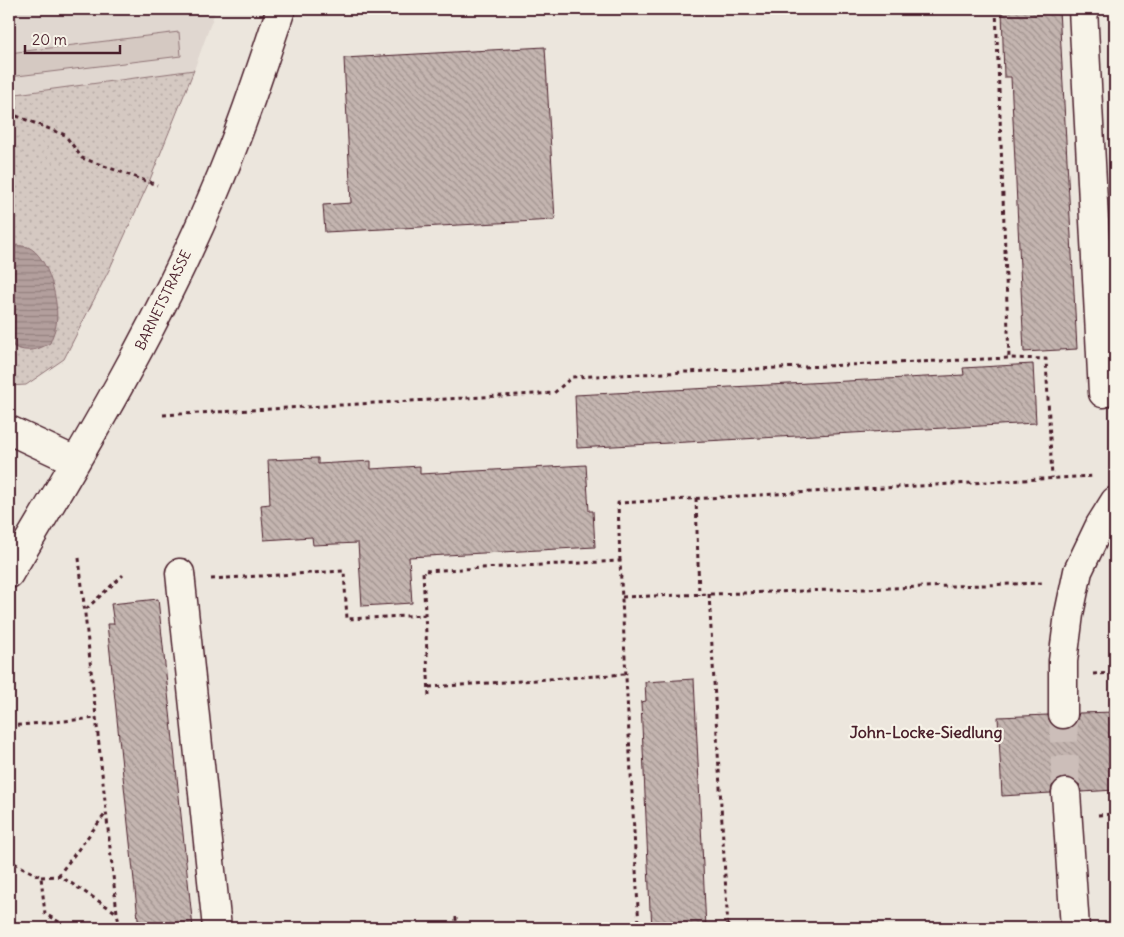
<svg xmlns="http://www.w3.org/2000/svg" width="1124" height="937" font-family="Delius,sans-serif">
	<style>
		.built { fill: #e0d7d0 }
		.park { fill: #d5c9c2; stroke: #907476 }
		.garden { fill: url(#garden-dots); stroke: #907476 }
		.water { fill: url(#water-rules); stroke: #896c6f }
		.building { fill: url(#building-back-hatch); stroke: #4a1f2b }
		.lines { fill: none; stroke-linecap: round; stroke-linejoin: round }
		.minor-tunnel { stroke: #ccbeb9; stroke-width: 28; stroke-dasharray: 28 14; stroke-linecap: butt }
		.minor-casing { stroke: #4a1f2b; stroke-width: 31 }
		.path { stroke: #4a1f2b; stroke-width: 3; stroke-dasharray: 4 4; stroke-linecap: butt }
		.minor { stroke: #f7f3e8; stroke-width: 28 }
		.labels { text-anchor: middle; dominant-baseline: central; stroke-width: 4.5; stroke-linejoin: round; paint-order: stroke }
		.street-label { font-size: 14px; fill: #4a1f2b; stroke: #f7f3e8 }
		.quarter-label { font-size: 16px; font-weight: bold; fill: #4a1f2b; stroke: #f7f3e8 }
	</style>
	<defs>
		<pattern id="garden-dots" width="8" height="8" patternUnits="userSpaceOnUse" patternTransform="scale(1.25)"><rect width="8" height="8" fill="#d5c9c2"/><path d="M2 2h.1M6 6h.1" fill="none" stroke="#b8aca7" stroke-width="1.8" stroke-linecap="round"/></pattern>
		<pattern id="water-rules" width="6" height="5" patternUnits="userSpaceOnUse" patternTransform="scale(1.25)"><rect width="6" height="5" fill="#b39f9d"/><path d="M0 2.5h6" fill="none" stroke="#948180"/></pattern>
		<pattern id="building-back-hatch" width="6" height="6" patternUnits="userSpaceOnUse" patternTransform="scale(1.25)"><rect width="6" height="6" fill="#c4b5b0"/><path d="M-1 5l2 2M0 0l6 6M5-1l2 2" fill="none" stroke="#a1938f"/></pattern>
	</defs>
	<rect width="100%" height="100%" fill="#ece6dd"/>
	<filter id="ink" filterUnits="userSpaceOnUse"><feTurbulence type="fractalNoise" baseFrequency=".02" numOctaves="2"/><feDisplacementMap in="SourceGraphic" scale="10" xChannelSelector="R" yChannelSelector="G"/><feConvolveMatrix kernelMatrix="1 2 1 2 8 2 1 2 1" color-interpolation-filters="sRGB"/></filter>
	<g filter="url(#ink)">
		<polygon class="built" points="9,9 216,9 194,70 149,182 110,268 64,359 26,385 9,386"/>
		<polygon class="park" points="179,32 181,56 9,77 9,53"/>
		<polygon class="garden" points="194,70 149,182 110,268 64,359 26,385 9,386 9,95"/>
		<path class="water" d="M 17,245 C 20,246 25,246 28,247 C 49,256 60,304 56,325 C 55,331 52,337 50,343 C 38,350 28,353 14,347 L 9,334 L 9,248 Z"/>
		<g class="building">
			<polygon points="1002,9 1059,9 1077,349 1024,352 1011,77 1004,77"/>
			<polygon points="545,47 555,220 325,232 323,205 351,203 344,58"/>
			<polygon points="1033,364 1036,423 577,448 575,395 964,375 963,368"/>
			<polygon points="318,458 318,464 371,461 371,469 420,466 420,474 586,465 589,511 593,511 595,547 409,557 412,603 362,606 358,543 313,545 312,537 264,540 261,505 270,504 268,460"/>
			<polygon points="158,599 193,928 139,928 107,624 114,624 111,604"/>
			<polygon points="694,679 706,928 652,928 651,910 650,910 641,702 646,701 645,682"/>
			<polygon points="1115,712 1115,790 1082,792 1079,784 1072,779 1065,777 1057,780 1052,786 1051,793 1002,796 998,717 1048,715 1050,722 1055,727 1063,730 1070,728 1076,722 1079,713"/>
		</g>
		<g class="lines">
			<polyline class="minor-tunnel" points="1063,714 1066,793"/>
			<g class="minor-casing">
				<g id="minor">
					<polyline points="1083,9 1103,393"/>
					<polyline points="9,430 75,461"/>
					<polyline points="180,573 217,928"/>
					<path d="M 9,574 C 82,452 156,329 212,198 C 239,136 260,72 281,9"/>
					<polyline points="1063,714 1063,661 1069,614 1078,571 1100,525 1115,501"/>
					<polyline points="1066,793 1075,928"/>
				</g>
			</g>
			<g class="path">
				<polyline points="996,9 1009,358 1046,359 1052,478"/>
				<polyline points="9,113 65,135 82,158 157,185"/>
				<polyline points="163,415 554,393 572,377 1009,358"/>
				<polyline points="696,498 699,595"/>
				<polyline points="79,558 117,913 120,928"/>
				<polyline points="620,561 618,503 1094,476"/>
				<polyline points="211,579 344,571 347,619 425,615"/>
				<polyline points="709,594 728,928"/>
				<polyline points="622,597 1043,583"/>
				<polyline points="86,609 123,575"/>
				<polyline points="1093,674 1115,673"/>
				<polyline points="429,687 626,674"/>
				<polyline points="429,696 423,571 620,561 639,928"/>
				<polyline points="9,726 97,718"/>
				<polyline points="1098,815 1115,814"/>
				<polyline points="14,863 41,877 45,914 70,928"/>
				<polyline points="58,876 106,813"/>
				<polyline points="41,877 60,876 117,913"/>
				<polyline points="456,917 456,928"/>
			</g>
			<use href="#minor" class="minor"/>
		</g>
	</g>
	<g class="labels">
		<g class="street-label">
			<text transform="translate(163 300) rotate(-64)">BARNETSTRASSE</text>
		</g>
		<g class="quarter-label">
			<text x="926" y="732">John-Locke-Siedlung</text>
		</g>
	</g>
	<rect width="1124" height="937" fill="none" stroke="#f7f3e8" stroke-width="30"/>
	<rect x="15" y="15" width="1094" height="907" fill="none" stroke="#4a1f2b" stroke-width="2" filter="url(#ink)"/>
	<path d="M25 45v8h95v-8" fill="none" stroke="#4a1f2b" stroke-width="2.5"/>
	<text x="32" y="45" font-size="15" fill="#4a1f2b" stroke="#f7f3e8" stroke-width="4" paint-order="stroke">20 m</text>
</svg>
